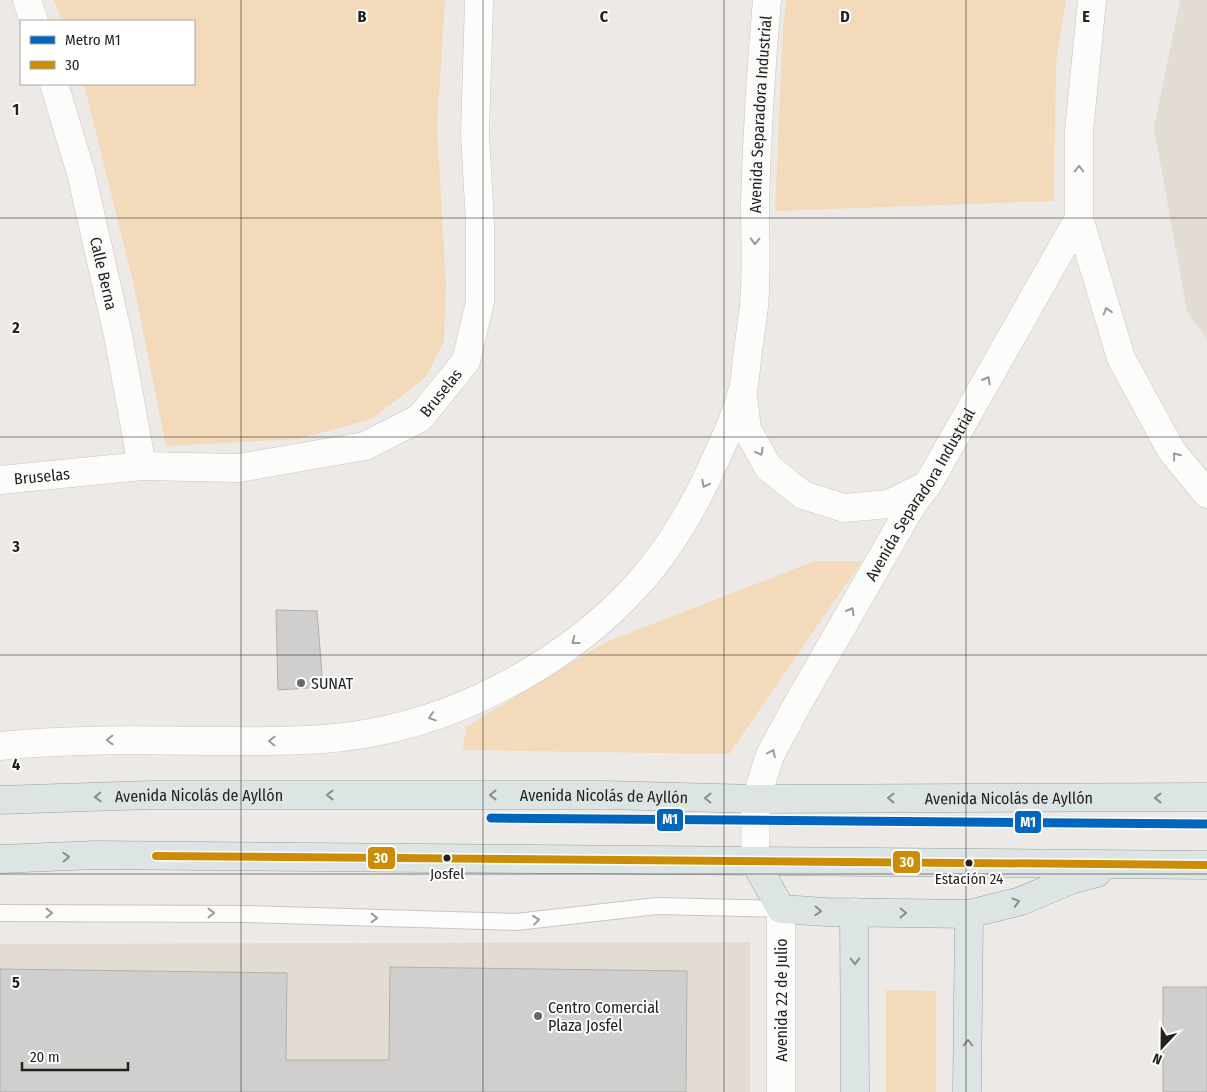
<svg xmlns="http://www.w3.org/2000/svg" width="1207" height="1092" font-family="'Fira Sans Condensed',sans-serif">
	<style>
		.built { fill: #e3dcd4 }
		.green { fill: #f3dabb }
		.building { fill: #d1cfcd; stroke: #b2b0ae }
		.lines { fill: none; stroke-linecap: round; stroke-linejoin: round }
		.lane-casing { stroke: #c8c5c3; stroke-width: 18 }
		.street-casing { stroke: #c8c5c3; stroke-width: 29 }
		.secondary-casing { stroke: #c8c5c3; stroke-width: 29 }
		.primary-casing { stroke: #95a2a0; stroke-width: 29 }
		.lane { stroke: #fcfcfb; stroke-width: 16 }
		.street { stroke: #fcfcfb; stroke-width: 28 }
		.secondary { stroke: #fcfcfb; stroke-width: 28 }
		.primary { stroke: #dde5e4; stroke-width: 28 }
		.bus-1-casing { stroke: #fff; stroke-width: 11 }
		.bus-1 { stroke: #cd8c06; stroke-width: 8 }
		.metro-1-casing { stroke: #fff; stroke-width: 12 }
		.metro-1 { stroke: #0065bd; stroke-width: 9 }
		.oneway { stroke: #9b9a98 }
		.oneway2 { stroke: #8a8d8b }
		.grid { fill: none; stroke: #24221f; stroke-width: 1; stroke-opacity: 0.55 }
		.poi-dot { fill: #6a6865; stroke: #fff; stroke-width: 2 }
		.bus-dot { fill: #24221f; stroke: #fff; stroke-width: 2 }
		.labels { text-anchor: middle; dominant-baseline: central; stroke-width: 4; stroke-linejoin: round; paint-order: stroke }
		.bus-label { font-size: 15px; fill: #24221f; stroke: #fff }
		.street-label { font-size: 16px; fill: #24221f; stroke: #fff }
		.poi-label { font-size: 16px; fill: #24221f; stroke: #fff; text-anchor: start }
		.grid-label { font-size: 16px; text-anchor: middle; font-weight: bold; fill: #24221f; stroke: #fff; stroke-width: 4; stroke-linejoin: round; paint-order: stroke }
		.line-badge { stroke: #fff; stroke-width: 2 }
		.badge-label { font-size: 14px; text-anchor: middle; font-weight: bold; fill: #fff }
	</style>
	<rect width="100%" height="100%" fill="#ece9e6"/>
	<g class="built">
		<polygon points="1180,0 1207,0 1207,340 1187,311 1154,128"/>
		<polygon points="750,942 750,1092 0,1092 0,944"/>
	</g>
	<g class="green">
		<polygon points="54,0 445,0 437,125 446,286 444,341 426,377 372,419 297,439 166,446 134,286 84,84 194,84 194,21 62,21"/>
		<polygon points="786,0 1066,0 1056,62 1054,201 775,211 783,28"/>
		<polygon points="815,561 862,561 729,754 463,750 466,727 606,642"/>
		<polygon points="886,990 936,991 936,1092 886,1092"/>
	</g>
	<g class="building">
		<polygon points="276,610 317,611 323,687 278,690"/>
		<polygon points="390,967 687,971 686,1092 0,1092 0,969 287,973 286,1060 389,1060"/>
		<rect x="1163" y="987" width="44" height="105"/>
	</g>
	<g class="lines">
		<g class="lane-casing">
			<polyline id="lane" points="0,913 246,914 516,922 657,906 781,909"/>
		</g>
		<g class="street-casing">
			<g id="street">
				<polyline points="27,0 34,21"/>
				<path id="s1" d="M 54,84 L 81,173 L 119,340 L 142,466"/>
				<path id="s2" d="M 0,480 L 142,466 L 239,468 L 365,446 L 420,418 L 466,361 L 480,302 L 480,224 L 475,134 L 479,0"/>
			</g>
		</g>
		<g class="secondary-casing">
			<g id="secondary">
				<polyline points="1079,218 1121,358 1171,450 1207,494"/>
				<polyline points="743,396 747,429 768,467 803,495 844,508 889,504 925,486"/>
				<path id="s3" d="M 0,746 C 69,739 139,740 208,741 C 262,741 317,743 370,733 C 469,715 572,658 639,583 C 672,546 697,502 717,456 C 727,435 737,412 743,389 C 746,377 746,363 748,351 C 750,336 752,321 754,306 C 757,271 755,236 755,201 C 757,134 761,67 767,0"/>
				<path id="s4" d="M 755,862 L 756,799 L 770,755 L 797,705 L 912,505 L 928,484 L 1079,218 L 1079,131 L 1092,0"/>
				<polyline points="781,1092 781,909"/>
			</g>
		</g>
		<g class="primary-casing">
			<g id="primary">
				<path id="s5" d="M 0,800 L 150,795 L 606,795 L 756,799 L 1207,797"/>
				<polyline points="0,859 95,855 1207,865"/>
				<polyline points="755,862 781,909 826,912 969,914 1021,901 1071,880 1097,873"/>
				<polyline points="854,912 855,1092"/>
				<polyline points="967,1092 969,914"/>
			</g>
		</g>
		<use href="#lane" class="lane"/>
		<use href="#street" class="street"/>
		<use href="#secondary" class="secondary"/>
		<use href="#primary" class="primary"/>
		<g class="bus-1-casing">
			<polyline id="bus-1" points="156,856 1207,865"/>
		</g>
		<use href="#bus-1" class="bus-1"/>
		<g class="metro-1-casing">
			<polyline id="metro-1" points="491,818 1207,824"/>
		</g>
		<use href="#metro-1" class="metro-1"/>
	</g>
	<defs><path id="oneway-chevron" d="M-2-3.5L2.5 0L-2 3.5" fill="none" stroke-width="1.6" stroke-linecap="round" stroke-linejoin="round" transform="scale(1.25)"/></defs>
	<g class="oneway">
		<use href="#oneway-chevron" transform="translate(1079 169) rotate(-90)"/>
		<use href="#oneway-chevron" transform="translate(755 241) rotate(91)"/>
		<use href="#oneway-chevron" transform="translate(1107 311) rotate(-107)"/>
		<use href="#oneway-chevron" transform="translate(987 380) rotate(-60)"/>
		<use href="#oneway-chevron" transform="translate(760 452) rotate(61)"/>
		<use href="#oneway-chevron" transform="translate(1176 456) rotate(-129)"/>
		<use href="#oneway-chevron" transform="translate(705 484) rotate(118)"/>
		<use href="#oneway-chevron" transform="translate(851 611) rotate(-60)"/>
		<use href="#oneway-chevron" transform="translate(575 641) rotate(143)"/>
		<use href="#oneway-chevron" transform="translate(432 717) rotate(162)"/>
		<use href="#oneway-chevron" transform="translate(110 740) rotate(179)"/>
		<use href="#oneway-chevron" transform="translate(272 741) rotate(-179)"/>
		<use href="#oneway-chevron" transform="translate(772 753) rotate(-65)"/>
		<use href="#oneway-chevron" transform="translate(49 913)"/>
		<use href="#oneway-chevron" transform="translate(211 913)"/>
		<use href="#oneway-chevron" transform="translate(374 918) rotate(2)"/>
		<use href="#oneway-chevron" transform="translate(536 920) rotate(-7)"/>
	</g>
	<g class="oneway2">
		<use href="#oneway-chevron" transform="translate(330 795) rotate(180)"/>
		<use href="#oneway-chevron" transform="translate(493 795) rotate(180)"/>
		<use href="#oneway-chevron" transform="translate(98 797) rotate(178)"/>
		<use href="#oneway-chevron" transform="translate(708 798) rotate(-179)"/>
		<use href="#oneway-chevron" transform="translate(891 798) rotate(180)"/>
		<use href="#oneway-chevron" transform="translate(1158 798) rotate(180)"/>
		<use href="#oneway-chevron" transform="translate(66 857) rotate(-2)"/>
		<use href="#oneway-chevron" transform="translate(1016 902) rotate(-16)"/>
		<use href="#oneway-chevron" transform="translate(818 911) rotate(3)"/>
		<use href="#oneway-chevron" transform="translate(903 913) rotate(1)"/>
		<use href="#oneway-chevron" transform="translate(855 961) rotate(89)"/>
		<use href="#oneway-chevron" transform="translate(968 1043) rotate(-90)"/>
	</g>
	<path class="grid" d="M 241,0 L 241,1092M 483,0 L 483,1092M 724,0 L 724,1092M 966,0 L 966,1092M 0,218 L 1207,218M 0,437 L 1207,437M 0,655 L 1207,655M 0,874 L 1207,874"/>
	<g class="poi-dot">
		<circle cx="301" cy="683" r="5"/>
		<circle cx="538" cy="1016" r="5"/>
	</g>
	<g class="bus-dot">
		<circle cx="447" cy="858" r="4.5"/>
		<circle cx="969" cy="863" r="4.5"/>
	</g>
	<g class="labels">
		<g class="bus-label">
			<text x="447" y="874">Josfel</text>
			<text x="969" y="879">Estación 24</text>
		</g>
		<g class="street-label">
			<text stroke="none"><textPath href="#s3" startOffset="1181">Avenida Separadora Industrial</textPath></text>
			<text stroke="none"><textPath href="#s1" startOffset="196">Calle Berna</textPath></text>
			<text stroke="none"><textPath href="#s2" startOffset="462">Bruselas</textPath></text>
			<text stroke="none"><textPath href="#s2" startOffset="42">Bruselas</textPath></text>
			<text stroke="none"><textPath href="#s4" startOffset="410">Avenida Separadora Industrial</textPath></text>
			<text stroke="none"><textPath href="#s5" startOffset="199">Avenida Nicolás de Ayllón</textPath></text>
			<text stroke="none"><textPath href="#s5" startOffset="604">Avenida Nicolás de Ayllón</textPath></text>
			<text stroke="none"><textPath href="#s5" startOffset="1009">Avenida Nicolás de Ayllón</textPath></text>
			<text transform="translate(781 1000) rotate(-90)">Avenida 22 de Julio</text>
		</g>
		<g class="poi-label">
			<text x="311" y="683">SUNAT</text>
			<text x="548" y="1007">Centro Comercial<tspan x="548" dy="18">Plaza Josfel</tspan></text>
		</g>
	</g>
	<g class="grid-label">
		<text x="362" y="22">B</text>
		<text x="604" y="22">C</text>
		<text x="845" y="22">D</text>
		<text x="1086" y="22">E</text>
		<text x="16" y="115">1</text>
		<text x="16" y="333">2</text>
		<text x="16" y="552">3</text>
		<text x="16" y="770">4</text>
		<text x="16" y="988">5</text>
	</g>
	<g class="line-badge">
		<rect x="656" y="808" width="28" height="24" rx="5" fill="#0065bd"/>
		<rect x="1014" y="810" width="28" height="24" rx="5" fill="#0065bd"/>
		<rect x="367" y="846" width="29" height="24" rx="5" fill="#cd8c06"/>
		<rect x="892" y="850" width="29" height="24" rx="5" fill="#cd8c06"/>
	</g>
	<g class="badge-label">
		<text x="670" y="824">M1</text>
		<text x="1028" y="827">M1</text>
		<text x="381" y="863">30</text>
		<text x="907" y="867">30</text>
	</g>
	<rect x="20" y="20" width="175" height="65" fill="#ffffff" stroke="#a7a7a5"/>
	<rect x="30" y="36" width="25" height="8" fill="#0065bd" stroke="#a7a7a5"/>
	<text x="65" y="45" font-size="15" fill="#24221f">Metro M1</text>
	<rect x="30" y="61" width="25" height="8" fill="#cd8c06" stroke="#a7a7a5"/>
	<text x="65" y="70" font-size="15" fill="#24221f">30</text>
	<g transform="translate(1162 1047) rotate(202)" stroke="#ffffff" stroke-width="4" paint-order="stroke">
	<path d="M0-4L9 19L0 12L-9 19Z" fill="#24221f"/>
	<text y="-8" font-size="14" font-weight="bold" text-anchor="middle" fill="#24221f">N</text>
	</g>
	<path d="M22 1062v8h106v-8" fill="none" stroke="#24221f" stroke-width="2.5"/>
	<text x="30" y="1062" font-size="15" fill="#24221f" stroke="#ffffff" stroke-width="4" paint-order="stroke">20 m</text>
</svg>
